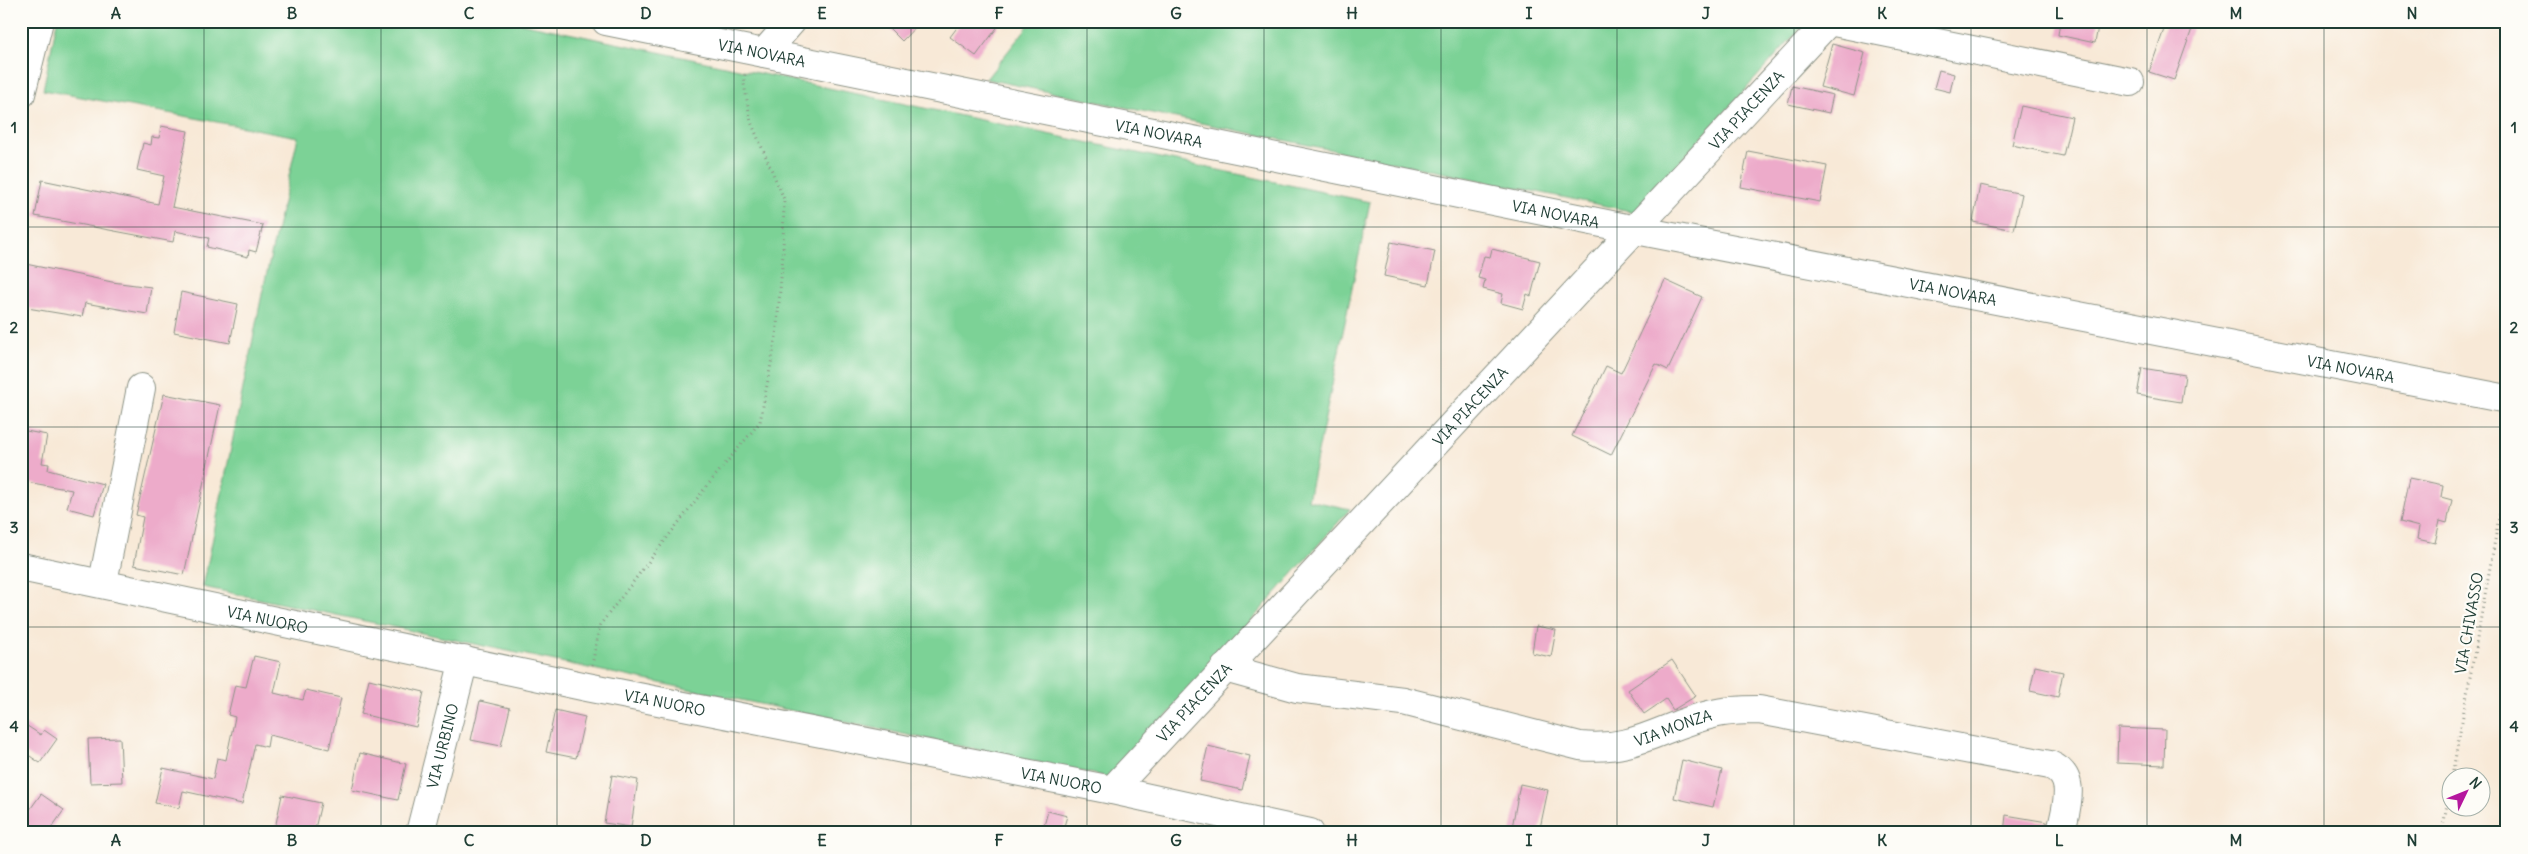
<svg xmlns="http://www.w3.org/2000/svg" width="2528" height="854" font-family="Delius,sans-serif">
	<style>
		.green { fill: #7bd296; stroke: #4d8865 }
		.building { fill: #edabca }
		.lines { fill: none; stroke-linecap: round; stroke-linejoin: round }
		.minor-casing { stroke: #8c9386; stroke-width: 30 }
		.path { stroke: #8c9386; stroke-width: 3; stroke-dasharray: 1 4; stroke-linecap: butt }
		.minor { stroke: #fff; stroke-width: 28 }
		.grid { fill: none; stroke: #1f3d34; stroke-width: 1; stroke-opacity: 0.55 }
		.labels { text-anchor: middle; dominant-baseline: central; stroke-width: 4.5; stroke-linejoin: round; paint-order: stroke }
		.street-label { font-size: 15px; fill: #1f3d34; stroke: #fdfcf7 }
		.neatline { fill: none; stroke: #1f3d34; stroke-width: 2 }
		.grid-label { font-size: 16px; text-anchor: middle; font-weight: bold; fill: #1f3d34 }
	</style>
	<rect width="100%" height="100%" fill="#fdfcf7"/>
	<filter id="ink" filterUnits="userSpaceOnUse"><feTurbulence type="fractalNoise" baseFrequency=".02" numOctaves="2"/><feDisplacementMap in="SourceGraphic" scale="10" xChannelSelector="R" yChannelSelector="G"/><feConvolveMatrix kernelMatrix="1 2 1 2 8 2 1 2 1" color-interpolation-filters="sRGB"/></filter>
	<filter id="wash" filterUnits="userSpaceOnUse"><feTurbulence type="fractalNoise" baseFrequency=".0096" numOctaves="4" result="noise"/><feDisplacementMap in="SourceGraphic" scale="20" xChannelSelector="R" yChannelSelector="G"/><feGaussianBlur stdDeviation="1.12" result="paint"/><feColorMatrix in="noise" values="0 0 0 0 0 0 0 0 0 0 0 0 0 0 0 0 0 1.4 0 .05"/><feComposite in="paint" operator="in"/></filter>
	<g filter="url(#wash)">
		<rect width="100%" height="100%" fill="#f8e9d7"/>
		<g class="green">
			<polygon points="57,21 511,21 1370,202 1308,500 1350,509 1112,778 203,587 262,294 298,137 43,90"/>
			<polygon points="1032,21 1807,21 1635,212 986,79"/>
		</g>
		<g id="blocks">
			<g class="building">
				<polygon points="882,21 921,21 902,41"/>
				<polygon points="962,21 1002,21 976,56 950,37"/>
				<polygon points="2060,21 2099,21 2095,43 2058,35"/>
				<polygon points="2167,21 2192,29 2174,80 2149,72"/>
				<polygon points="1832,44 1865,53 1854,96 1820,87"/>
				<polygon points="1939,70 1954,74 1950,92 1934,88"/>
				<polygon points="1792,86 1833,95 1829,113 1788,104"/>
				<polygon points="2021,106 2072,117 2063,156 2012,145"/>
				<polygon points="161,126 188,131 172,207 263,225 256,252 249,250 248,257 207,247 209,238 175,231 173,242 35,216 42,180 158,204 164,176 137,170 143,143 151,145 152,137 159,138"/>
				<polygon points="1748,151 1827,166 1820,202 1741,187"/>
				<polygon points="1980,185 2022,194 2014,230 1973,222"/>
				<polygon points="1391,242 1435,251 1428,285 1384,276"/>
				<polygon points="1492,249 1540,261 1531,296 1527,294 1523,309 1501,303 1503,294 1483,289 1485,280 1478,278 1484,256 1490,257"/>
				<polygon points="21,263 112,282 151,287 147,314 85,303 82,317 21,307"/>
				<polygon points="1665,280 1702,297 1668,370 1656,364 1611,455 1572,436 1606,366 1621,373"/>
				<polygon points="181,292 238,304 230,343 174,332"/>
				<polygon points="2142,368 2185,375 2181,402 2137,395"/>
				<polygon points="164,394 220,405 184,575 134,565 143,517 136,515"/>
				<polygon points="21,430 47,435 42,463 49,464 48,470 103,484 94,515 67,508 72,490 21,481"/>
				<polygon points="2409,478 2443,485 2441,497 2452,500 2447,523 2440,521 2435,543 2417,539 2419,527 2400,522"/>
				<polygon points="1536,626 1556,630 1551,657 1532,653"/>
				<polygon points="254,656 281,662 274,693 303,700 306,690 341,698 329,749 269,735 267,747 255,744 242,804 183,791 179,808 155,803 163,768 213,779 217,758 226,760 235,717 228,715 235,685 246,687"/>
				<polygon points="1672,660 1696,696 1673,710 1666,699 1644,714 1628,690"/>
				<polygon points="2035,666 2063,672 2058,697 2030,691"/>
				<polygon points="369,679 424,692 416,727 361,714"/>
				<polygon points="480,701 510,708 501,746 471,740"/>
				<polygon points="555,710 585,717 576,758 546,752"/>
				<polygon points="21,722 41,735 44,730 57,739 40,763 21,750"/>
				<polygon points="2118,728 2165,730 2164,765 2117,763"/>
				<polygon points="120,738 122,782 90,783 88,739"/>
				<polygon points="1208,746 1250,756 1242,790 1200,781"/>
				<polygon points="360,753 406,764 398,800 352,790"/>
				<polygon points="1682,760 1722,770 1713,807 1674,798"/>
				<polygon points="612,775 638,780 631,827 604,823"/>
				<polygon points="1520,784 1548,790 1539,833 1511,833"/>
				<polygon points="41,794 64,810 48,833 27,833 21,829 21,822"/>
				<polygon points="282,795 321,803 314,833 274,833"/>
				<polygon points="1048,811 1067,816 1062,833 1042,833"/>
				<polygon points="2006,815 2047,822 2046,833 2004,833"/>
			</g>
		</g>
	</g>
	<g filter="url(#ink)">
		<use href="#blocks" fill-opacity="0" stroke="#8c9386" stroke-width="1"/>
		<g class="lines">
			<g class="minor-casing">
				<g id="minor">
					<path id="s1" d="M 606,21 L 1636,230 L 2507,399"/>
					<polyline points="1829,21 2130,82"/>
					<polyline points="764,53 792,21"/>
					<polyline points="21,94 39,21"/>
					<path id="s2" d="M 21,567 L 587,687 L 1112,790 L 1310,833"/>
					<polyline points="103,582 141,388"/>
					<path id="s3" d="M 1225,668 L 1297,688 L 1403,701 L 1580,746 C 1636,752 1663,725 1713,714 C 1728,710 1744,710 1759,710 L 2050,765 C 2079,777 2065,809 2061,833"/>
					<path id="s4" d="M 1112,790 L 1829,21"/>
					<path id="s5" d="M 420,833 L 464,660"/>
				</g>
			</g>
			<g class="path">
				<polyline points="592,665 600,625 706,487 760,422 776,337 783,255 784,199 751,122 744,84 745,72"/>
				<polyline points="2452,776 2507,474"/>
				<polyline points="2442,833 2450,787"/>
			</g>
			<use href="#minor" class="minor"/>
		</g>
	</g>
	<path class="grid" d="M 204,21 L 204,833M 381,21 L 381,833M 557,21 L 557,833M 734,21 L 734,833M 911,21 L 911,833M 1087,21 L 1087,833M 1264,21 L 1264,833M 1441,21 L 1441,833M 1617,21 L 1617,833M 1794,21 L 1794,833M 1971,21 L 1971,833M 2147,21 L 2147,833M 2324,21 L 2324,833M 21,227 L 2507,227M 21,427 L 2507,427M 21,627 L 2507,627"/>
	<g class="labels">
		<g class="street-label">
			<text stroke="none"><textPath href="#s1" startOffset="159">VIA NOVARA</textPath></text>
			<text stroke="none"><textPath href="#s4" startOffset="930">VIA PIACENZA</textPath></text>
			<text stroke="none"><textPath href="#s1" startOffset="564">VIA NOVARA</textPath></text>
			<text stroke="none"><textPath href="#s1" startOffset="969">VIA NOVARA</textPath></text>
			<text stroke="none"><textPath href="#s1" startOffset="1374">VIA NOVARA</textPath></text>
			<text stroke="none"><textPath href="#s1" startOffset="1779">VIA NOVARA</textPath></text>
			<text stroke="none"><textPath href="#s4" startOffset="525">VIA PIACENZA</textPath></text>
			<text stroke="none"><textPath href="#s2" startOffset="252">VIA NUORO</textPath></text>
			<text transform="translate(2469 623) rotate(-80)">VIA CHIVASSO</text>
			<text stroke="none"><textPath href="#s2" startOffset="658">VIA NUORO</textPath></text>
			<text stroke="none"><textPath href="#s4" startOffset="120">VIA PIACENZA</textPath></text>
			<text stroke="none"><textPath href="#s3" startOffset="460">VIA MONZA</textPath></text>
			<text stroke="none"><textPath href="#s5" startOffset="90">VIA URBINO</textPath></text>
			<text stroke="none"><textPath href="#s2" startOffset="1062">VIA NUORO</textPath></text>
		</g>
	</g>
	<rect width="2528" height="854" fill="none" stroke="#fdfcf7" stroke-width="55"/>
	<g transform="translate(2466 792) rotate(47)"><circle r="24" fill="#fdfcf7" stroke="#a4b0a9"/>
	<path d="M0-4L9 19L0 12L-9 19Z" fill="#b5179e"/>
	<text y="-8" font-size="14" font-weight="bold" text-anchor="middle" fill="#1f3d34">N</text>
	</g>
	<rect x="28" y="28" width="2472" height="798" class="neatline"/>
	<g class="grid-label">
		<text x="116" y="19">A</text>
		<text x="292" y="19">B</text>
		<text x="469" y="19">C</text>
		<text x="646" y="19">D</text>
		<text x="822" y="19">E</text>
		<text x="999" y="19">F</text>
		<text x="1176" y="19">G</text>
		<text x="1352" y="19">H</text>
		<text x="1529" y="19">I</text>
		<text x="1706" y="19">J</text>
		<text x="1882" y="19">K</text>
		<text x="2059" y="19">L</text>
		<text x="2236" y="19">M</text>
		<text x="2412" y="19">N</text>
		<text x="14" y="133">1</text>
		<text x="2514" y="133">1</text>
		<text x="14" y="333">2</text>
		<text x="2514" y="333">2</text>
		<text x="14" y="533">3</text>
		<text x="2514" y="533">3</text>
		<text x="14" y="732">4</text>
		<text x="2514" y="732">4</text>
		<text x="116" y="846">A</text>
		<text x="292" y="846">B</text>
		<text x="469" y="846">C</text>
		<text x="646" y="846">D</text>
		<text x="822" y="846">E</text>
		<text x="999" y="846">F</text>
		<text x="1176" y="846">G</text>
		<text x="1352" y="846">H</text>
		<text x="1529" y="846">I</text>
		<text x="1706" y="846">J</text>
		<text x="1882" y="846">K</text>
		<text x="2059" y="846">L</text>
		<text x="2236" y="846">M</text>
		<text x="2412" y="846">N</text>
	</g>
</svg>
